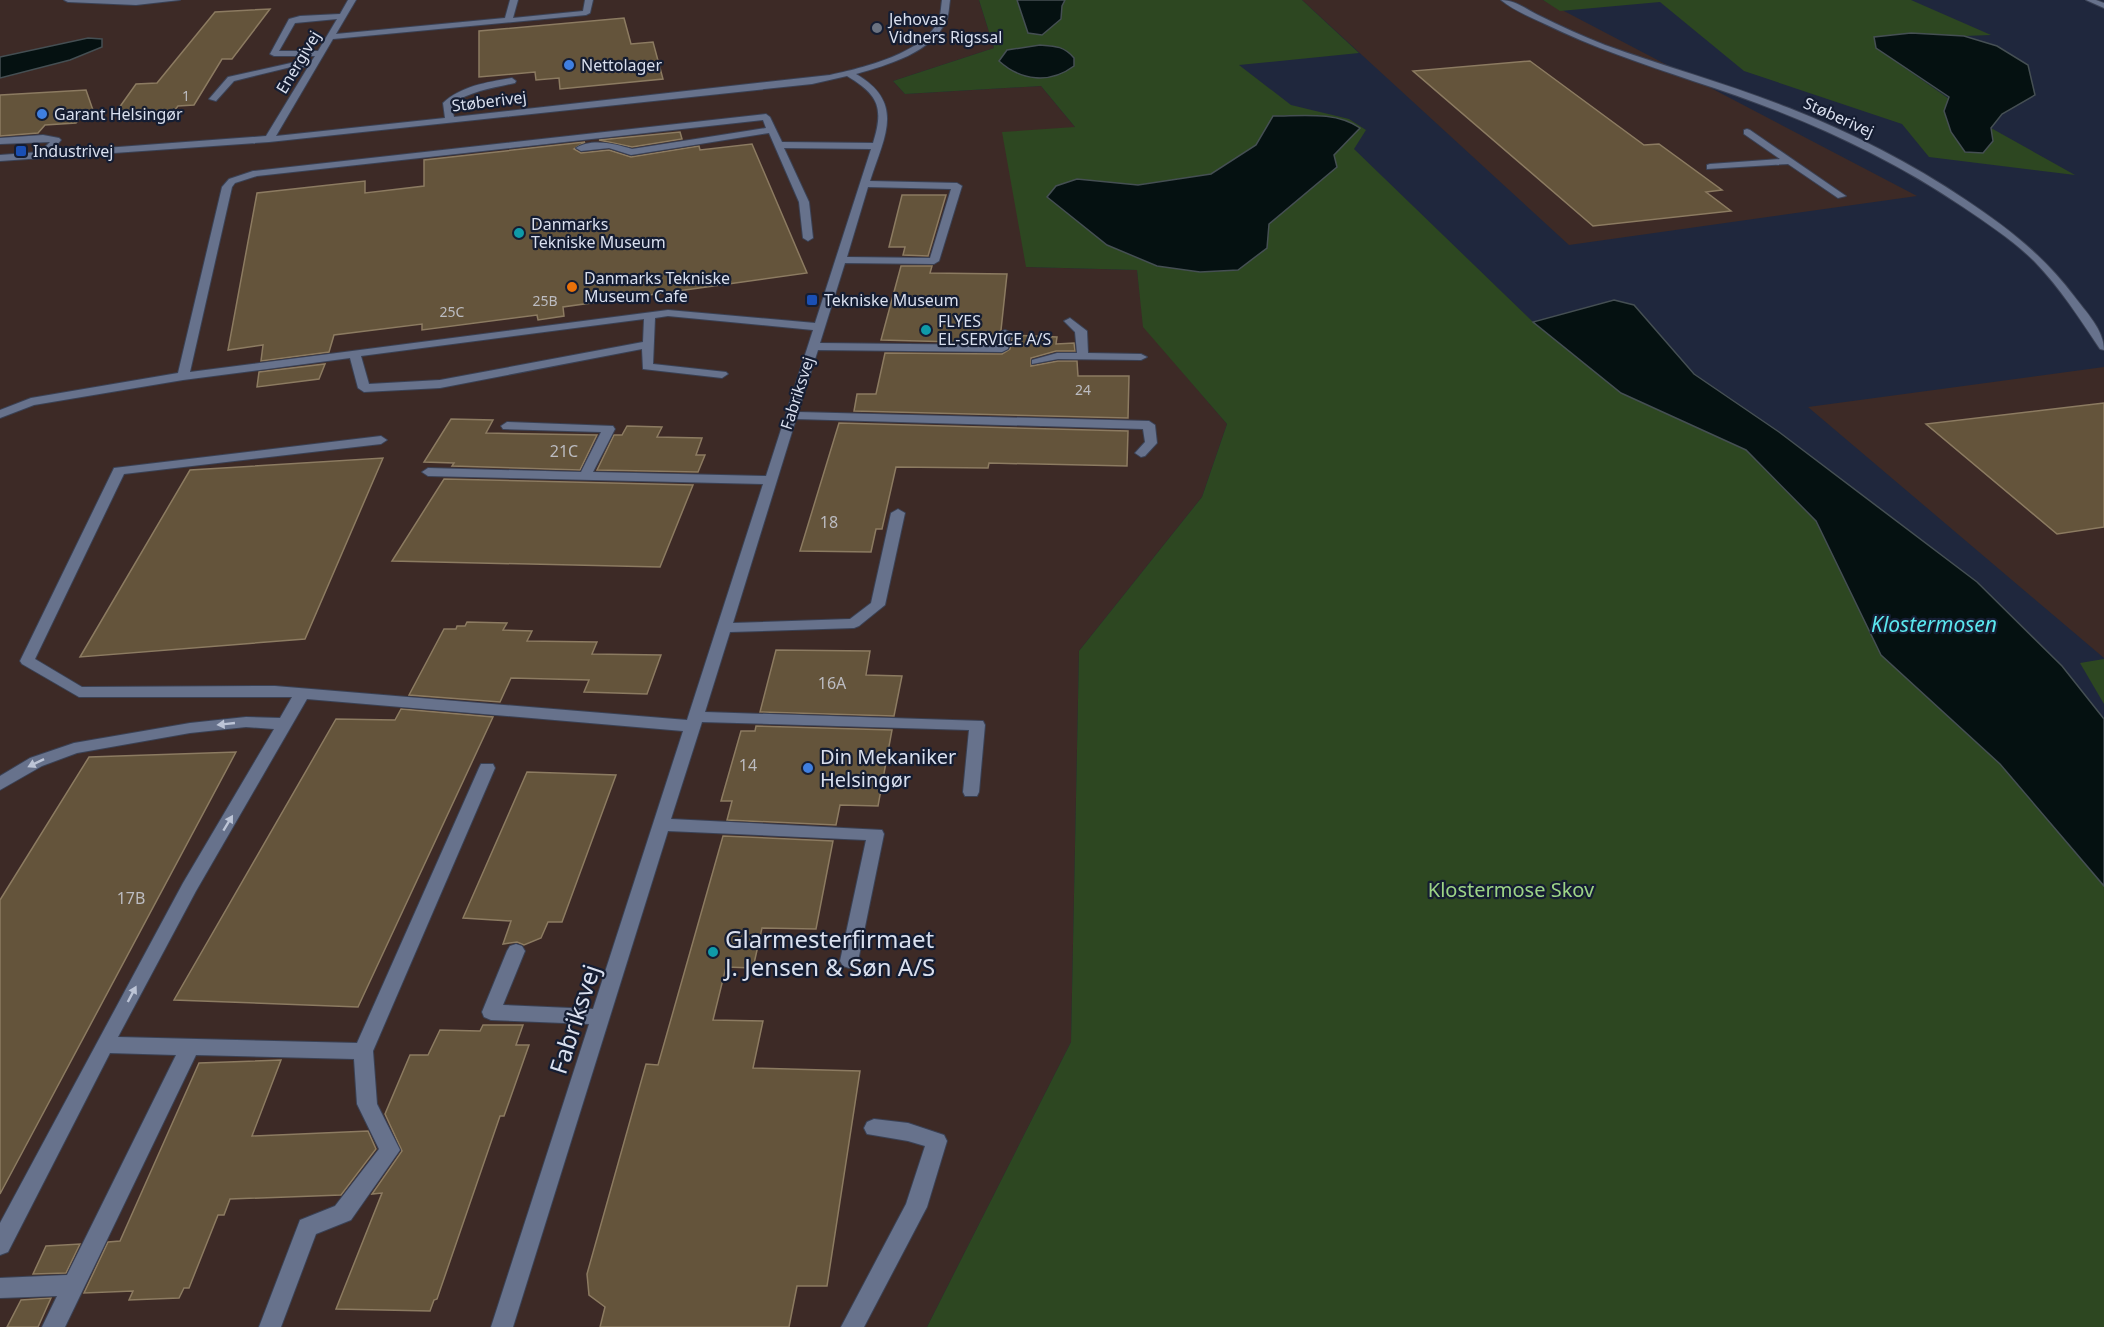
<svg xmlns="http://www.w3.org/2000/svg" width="2104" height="1327" font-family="'Noto Sans',sans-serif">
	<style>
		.industrial { fill: #3d2a26 }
		.green { fill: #2d4721; fill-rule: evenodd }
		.water { fill: #051111; stroke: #454f53; stroke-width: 1.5 }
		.building { fill: #64543b; stroke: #8c7b61; stroke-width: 1.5 }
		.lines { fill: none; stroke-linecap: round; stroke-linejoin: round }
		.minor-casing { stroke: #3a4154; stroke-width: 2 }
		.minor { fill: #67728c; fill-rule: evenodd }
		.oneway { fill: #bcc4d6 }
		.worship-dot { fill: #6b7280; stroke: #151d32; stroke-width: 2 }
		.shop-dot { fill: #3f7fe0; stroke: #151d32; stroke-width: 2 }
		.transit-dot { fill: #1a4fb4; stroke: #151d32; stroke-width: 2 }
		.culture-dot { fill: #0f9aa8; stroke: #151d32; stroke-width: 2 }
		.food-dot { fill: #e8710a; stroke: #151d32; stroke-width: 2 }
		.labels { text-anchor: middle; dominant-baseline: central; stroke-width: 4.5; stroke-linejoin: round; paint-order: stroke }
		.far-number-label { font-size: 14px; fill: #bcbcc1 }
		.far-poi-label { font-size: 16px; fill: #d9dfee; stroke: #151d32; text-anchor: start }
		.far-street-label { font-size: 16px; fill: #d9dfee; stroke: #151d32 }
		.number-label { font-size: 16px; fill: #bcbcc1 }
		.poi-label { font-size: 20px; fill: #d9dfee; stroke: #151d32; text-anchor: start }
		.park-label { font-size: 20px; fill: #9dd486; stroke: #151d32 }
		.water-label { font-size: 21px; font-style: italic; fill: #5be7ef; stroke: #151d32 }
		.near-poi-label { font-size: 24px; fill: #d9dfee; stroke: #151d32; text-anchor: start }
		.near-street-label { font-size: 24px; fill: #d9dfee; stroke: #151d32 }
	</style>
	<rect width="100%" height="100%" fill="#1f273d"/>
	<g class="industrial">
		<polygon points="0,0 979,0 994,48 893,81 905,94 1041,86 1075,127 1026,267 1137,270 1144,327 1227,424 1202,497 1079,651 1071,1042 927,1327 0,1327"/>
		<polygon points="1302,0 1543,0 1917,196 1569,245"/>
		<polygon points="2104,367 2104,658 1808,407"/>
	</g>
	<g class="green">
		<path d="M 979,0 L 1017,0 L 1028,32 L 1062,6 L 1065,0 L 1302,0 L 1359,53 L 1239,65 L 1291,105 L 1349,119 L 1366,130 L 1354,149 L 1533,322 L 1621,393 L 1746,450 L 1816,521 L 1881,655 L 2000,764 L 2104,886 L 2104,1327 L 927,1327 L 1071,1042 L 1079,651 L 1202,497 L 1227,424 L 1143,327 L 1137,270 L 1026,267 L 1002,132 L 1075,127 L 1041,86 L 905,94 L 893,81 L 994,48 ZM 1273,116 L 1337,167 L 1269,224 L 1267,248 L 1200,272 L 1157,266 L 1107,245 L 1077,179 L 1138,185 L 1211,174 L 1256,145 Z"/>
		<polygon points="1543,0 1911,0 1991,35 1964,36 1911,33 1876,48 1991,128 2075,175 1929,157 1902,124 1744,71 1660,2 1560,11"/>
		<polygon points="2104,659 2104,704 2080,663"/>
	</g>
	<g class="water">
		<polygon points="1017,0 1065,0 1062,6 1061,19 1042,35 1028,33"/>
		<polygon points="1911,33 1964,36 1997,46 2028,65 2035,95 2002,114 1991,128 1993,141 1983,153 1965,152 1951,132 1944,111 1949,97 1876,48 1874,37"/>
		<polygon points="88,38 102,39 102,47 70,60 0,78 0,57"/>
		<path d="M 1040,45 C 1055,46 1064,46 1074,58 L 1074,66 C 1050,84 1021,81 999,61 L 1007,50 Z"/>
		<path d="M 1273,116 C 1302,116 1335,111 1360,128 L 1334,155 L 1337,167 L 1269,224 L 1267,248 L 1238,270 L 1200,272 L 1157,266 L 1107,245 L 1047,197 L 1056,186 L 1077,179 L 1138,185 L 1211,174 L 1256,145 Z"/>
		<polygon points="1614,300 1634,305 1694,374 1779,432 1977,582 2062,666 2104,719 2104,886 2000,764 1881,655 1816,521 1746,450 1621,393 1533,322"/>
	</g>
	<g class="building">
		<polygon points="270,9 232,59 222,59 194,105 178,106 174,111 114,115 136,84 157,83 215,12"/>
		<polygon points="624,18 631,44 653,42 663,79 560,89 559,78 536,80 535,72 479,77 479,31"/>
		<polygon points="1530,61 1644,145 1659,144 1722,190 1706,192 1731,211 1593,226 1413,71"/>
		<polygon points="86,90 95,116 81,117 76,123 45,125 38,133 0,136 0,95"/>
		<polygon points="680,132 682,139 632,147 599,140"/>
		<polygon points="585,142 574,149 581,153 609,150 631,157 699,146 700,150 752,144 807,273 563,307 564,316 538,320 537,315 422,330 422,324 334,335 329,352 261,361 263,345 228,350 257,193 365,181 365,193 424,186 424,160"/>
		<polygon points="902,195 946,195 928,256 903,255 905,247 889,247"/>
		<polygon points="901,266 932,266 930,273 1007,274 1001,330 997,333 995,343 881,340"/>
		<polygon points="1013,335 1057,337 1056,344 1074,343 1075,351 1056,351 1031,358 1031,366 1058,361 1077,361 1078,376 1129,376 1128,418 854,411 857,394 876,394 885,353 1002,354 1010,349"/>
		<polygon points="325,364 319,379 257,387 259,372"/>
		<polygon points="2104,403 2104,527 2057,534 1926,424"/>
		<polygon points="451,419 493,420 486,433 597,435 580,470 452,466 454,463 424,462"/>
		<polygon points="839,423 1128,431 1127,466 989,463 988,468 896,467 882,529 876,529 871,552 800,551"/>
		<polygon points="627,426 662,427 657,437 702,438 696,455 705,455 698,472 597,470 614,435 622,435"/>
		<polygon points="383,458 305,639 80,657 190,470"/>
		<polygon points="444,479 693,485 660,567 392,561"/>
		<polygon points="467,622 507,623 503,630 532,631 527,641 597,642 592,654 661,655 647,694 584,692 589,680 511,678 500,702 409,695 444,629 456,629 457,626 465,626"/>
		<polygon points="776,650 870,651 866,675 902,676 894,716 760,712"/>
		<polygon points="401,709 493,717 358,1007 174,1000 336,719 395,720"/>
		<polygon points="756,726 892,730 878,806 840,805 836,825 727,820 732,801 721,801 741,731 755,731"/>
		<polygon points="236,752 0,1194 0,900 89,757"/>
		<polygon points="527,772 616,775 562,922 548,922 541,938 524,945 517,942 503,944 511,921 463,918"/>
		<polygon points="723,836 833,841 816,929 762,928 753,968 726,967 713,1020 763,1021 753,1068 860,1071 827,1286 797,1286 789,1327 600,1327 605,1307 589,1295 587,1274 646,1064 658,1065"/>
		<polygon points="483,1025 523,1025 516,1045 529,1045 504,1116 500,1116 437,1299 434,1300 430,1311 336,1309 382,1193 372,1194 402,1151 385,1114 410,1055 428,1055 440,1030 480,1031"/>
		<polygon points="281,1060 252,1136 368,1131 376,1149 341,1195 230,1199 224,1215 218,1215 189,1288 184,1288 179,1298 129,1300 133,1291 84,1293 108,1242 120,1241 199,1063"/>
		<polygon points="80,1244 66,1273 33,1274 46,1246"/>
		<polygon points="51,1298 38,1327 7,1327 21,1300"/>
	</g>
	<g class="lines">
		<g class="minor-casing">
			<g id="minor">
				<polygon points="64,0 180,0 136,5 68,2"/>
				<path d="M 348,0 L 356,0 L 336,34 L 505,18 L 510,0 L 518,0 L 513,18 L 583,11 L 585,0 L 593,0 L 590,13 L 586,15 L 333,39 L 276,136 L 445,118 L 443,103 C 461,86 488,82 512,78 L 516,81 L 515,83 C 492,88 472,91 451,104 L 454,117 L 830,75 C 862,68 926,53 939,19 C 941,13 941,6 942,0 L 950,0 C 949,6 949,13 947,19 C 933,53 887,65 856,74 C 906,103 884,137 870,181 L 957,183 L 962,186 L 939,261 L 934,264 L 845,263 L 820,343 L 997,345 L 999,333 L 1005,330 L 1011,333 L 1008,349 L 1002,352 L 818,350 L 798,412 L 1149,421 L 1155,425 L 1157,443 L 1145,456 L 1141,457 L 1135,453 L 1145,442 L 1143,429 L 796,419 L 733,623 L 850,619 L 871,603 L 891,513 L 898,509 L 905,513 L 885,605 L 859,626 L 854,628 L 730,632 L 705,712 L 983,721 L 985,725 L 979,792 L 977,796 L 965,796 L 963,792 L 969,730 L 702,722 L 671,819 L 882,830 L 884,834 L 858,961 L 855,966 L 849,968 L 843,966 L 840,961 L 866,840 L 668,831 L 513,1327 L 491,1327 L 589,1024 L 491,1020 L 484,1017 L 482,1012 L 507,951 L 510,946 L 516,944 L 522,946 L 525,951 L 503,1005 L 593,1009 L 683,731 L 307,699 L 196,891 L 118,1037 L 357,1043 L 479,768 L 481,764 L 493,764 L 495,768 L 373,1051 L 377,1104 L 400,1150 L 351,1220 L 316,1234 L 281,1327 L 259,1327 L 300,1220 L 335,1206 L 379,1149 L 357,1104 L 354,1059 L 196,1055 L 65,1327 L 42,1327 L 57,1296 L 0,1298 L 0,1278 L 67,1275 L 176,1055 L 110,1053 L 8,1252 L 0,1255 L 0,1223 L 183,883 L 274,729 L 246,727 L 190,733 L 77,753 L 42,766 L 0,790 L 0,776 L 30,758 L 74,743 L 190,723 L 246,717 L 280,718 L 292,697 L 79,697 L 22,664 L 20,661 L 114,468 L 381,436 L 387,440 L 381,444 L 124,474 L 35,659 L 82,687 L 275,686 L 687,720 L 763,484 L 428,476 L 422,472 L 428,468 L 581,472 L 601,432 L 503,429 L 501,426 L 507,422 L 613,426 L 615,429 L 593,472 L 766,476 L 813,330 L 668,316 L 655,318 L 653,364 L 726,372 L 728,374 L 722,378 L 643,369 L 642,349 L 440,388 L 364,392 L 358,388 L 350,358 L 183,380 L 34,405 L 0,418 L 0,410 L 31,398 L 178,373 L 222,187 L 229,179 L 253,171 L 766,114 L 770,117 L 782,142 L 873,143 C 884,108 879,95 847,76 L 812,84 L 269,142 L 0,161 L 0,155 L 40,152 L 50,142 L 0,144 L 0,138 L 43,135 L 59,138 L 61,140 L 51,152 L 266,136 L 308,67 L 291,67 L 234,81 L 216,101 L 209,99 L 228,77 L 291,63 L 311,62 L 315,56 L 274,56 L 270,54 L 289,19 L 300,16 L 340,14 ZM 337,19 L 318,51 L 279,51 L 295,23 ZM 763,120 L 766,128 L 632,149 C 615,144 592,138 576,148 L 581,151 L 609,148 L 631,155 L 769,133 L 799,202 L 803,238 L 808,241 L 813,238 L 809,202 L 784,148 L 871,149 L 815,323 L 668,310 L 190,372 L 232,187 L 235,183 L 257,176 ZM 868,187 L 951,189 L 930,258 L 847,257 ZM 644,319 L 643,342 L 440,380 L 369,384 L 361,356 Z"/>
				<path d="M 1501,0 C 1515,0 1526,9 1538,15 C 1560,26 1582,36 1605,45 C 1666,67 1729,84 1789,108 C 1852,133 1911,163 1966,200 C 2008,228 2044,256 2074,296 C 2086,312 2104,330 2104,350 L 2100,349 C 2080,319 2060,288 2035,262 C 2014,241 1988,224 1963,207 C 1879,150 1789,112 1693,81 C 1643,64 1592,47 1545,24 C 1530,17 1513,10 1501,0 Z"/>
				<polygon points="2086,0 2096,0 2104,3 2104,8"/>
				<polygon points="1747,129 1750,130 1846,196 1838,198 1788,164 1707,169 1707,165 1710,164 1780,159 1744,134 1744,130"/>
				<polygon points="1070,318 1087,331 1088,353 1141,354 1147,357 1141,360 1058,359 1032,364 1032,360 1057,353 1077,353 1075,332 1064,321"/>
				<polygon points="874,1119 908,1123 944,1135 947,1141 927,1207 864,1327 841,1327 906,1204 925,1146 908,1141 867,1134 864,1128 867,1122"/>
			</g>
		</g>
		<use href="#minor" class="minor"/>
	</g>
	<defs><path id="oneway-solid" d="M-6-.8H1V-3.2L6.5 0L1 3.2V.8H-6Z" transform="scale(1.5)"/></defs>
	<g class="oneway">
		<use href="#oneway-solid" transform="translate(226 724) rotate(174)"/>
		<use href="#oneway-solid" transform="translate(36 763) rotate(154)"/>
		<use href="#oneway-solid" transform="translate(228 823) rotate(-59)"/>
		<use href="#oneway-solid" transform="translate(132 994) rotate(-62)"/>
	</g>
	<circle class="worship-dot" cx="877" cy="28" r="6"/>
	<g class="shop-dot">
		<circle cx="569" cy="65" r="6"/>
		<circle cx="42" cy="114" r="6"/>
		<circle cx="808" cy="768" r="6"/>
	</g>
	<g class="transit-dot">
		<rect x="15" y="145" width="12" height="12" rx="3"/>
		<rect x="806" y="294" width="12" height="12" rx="3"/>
	</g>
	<g class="culture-dot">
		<circle cx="519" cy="233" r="6"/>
		<circle cx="926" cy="330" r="6"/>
		<circle cx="713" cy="952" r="6"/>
	</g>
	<circle class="food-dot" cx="572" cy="287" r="6"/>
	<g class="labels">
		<g class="far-number-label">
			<text x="186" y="95">1</text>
			<text x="545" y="300">25B</text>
			<text x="452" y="311">25C</text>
			<text x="1083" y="389">24</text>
		</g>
		<g class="far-poi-label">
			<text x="889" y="19">Jehovas<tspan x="889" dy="18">Vidners Rigssal</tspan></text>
			<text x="581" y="65">Nettolager</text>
			<text x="54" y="114">Garant Helsingør</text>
			<text x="33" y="151">Industrivej</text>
			<text x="531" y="224">Danmarks<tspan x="531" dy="18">Tekniske Museum</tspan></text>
			<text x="584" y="278">Danmarks Tekniske<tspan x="584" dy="18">Museum Cafe</tspan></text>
			<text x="824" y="300">Tekniske Museum</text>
			<text x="938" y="321">FLYES<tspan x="938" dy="18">EL-SERVICE A/S</tspan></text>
		</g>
		<g class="far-street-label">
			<text transform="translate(298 62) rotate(-59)">Energivej</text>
			<text transform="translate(489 101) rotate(-7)">Støberivej</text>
			<text transform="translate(1839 117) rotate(24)">Støberivej</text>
			<text transform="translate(797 393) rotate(-72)">Fabriksvej</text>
		</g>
		<g class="number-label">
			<text x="564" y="451">21C</text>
			<text x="829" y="522">18</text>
			<text x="832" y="683">16A</text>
			<text x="748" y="765">14</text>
			<text x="131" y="898">17B</text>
		</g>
		<g class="poi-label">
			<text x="820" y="756">Din Mekaniker<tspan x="820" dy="23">Helsingør</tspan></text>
		</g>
		<g class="park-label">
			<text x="1511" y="889">Klostermose Skov</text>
		</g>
		<g class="water-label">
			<text x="1934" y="624">Klostermosen</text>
		</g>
		<g class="near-poi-label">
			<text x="725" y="938">Glarmesterfirmaet<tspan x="725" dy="28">J. Jensen &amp; Søn A/S</tspan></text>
		</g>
		<g class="near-street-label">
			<text transform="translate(574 1019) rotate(-72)">Fabriksvej</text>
		</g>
	</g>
</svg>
